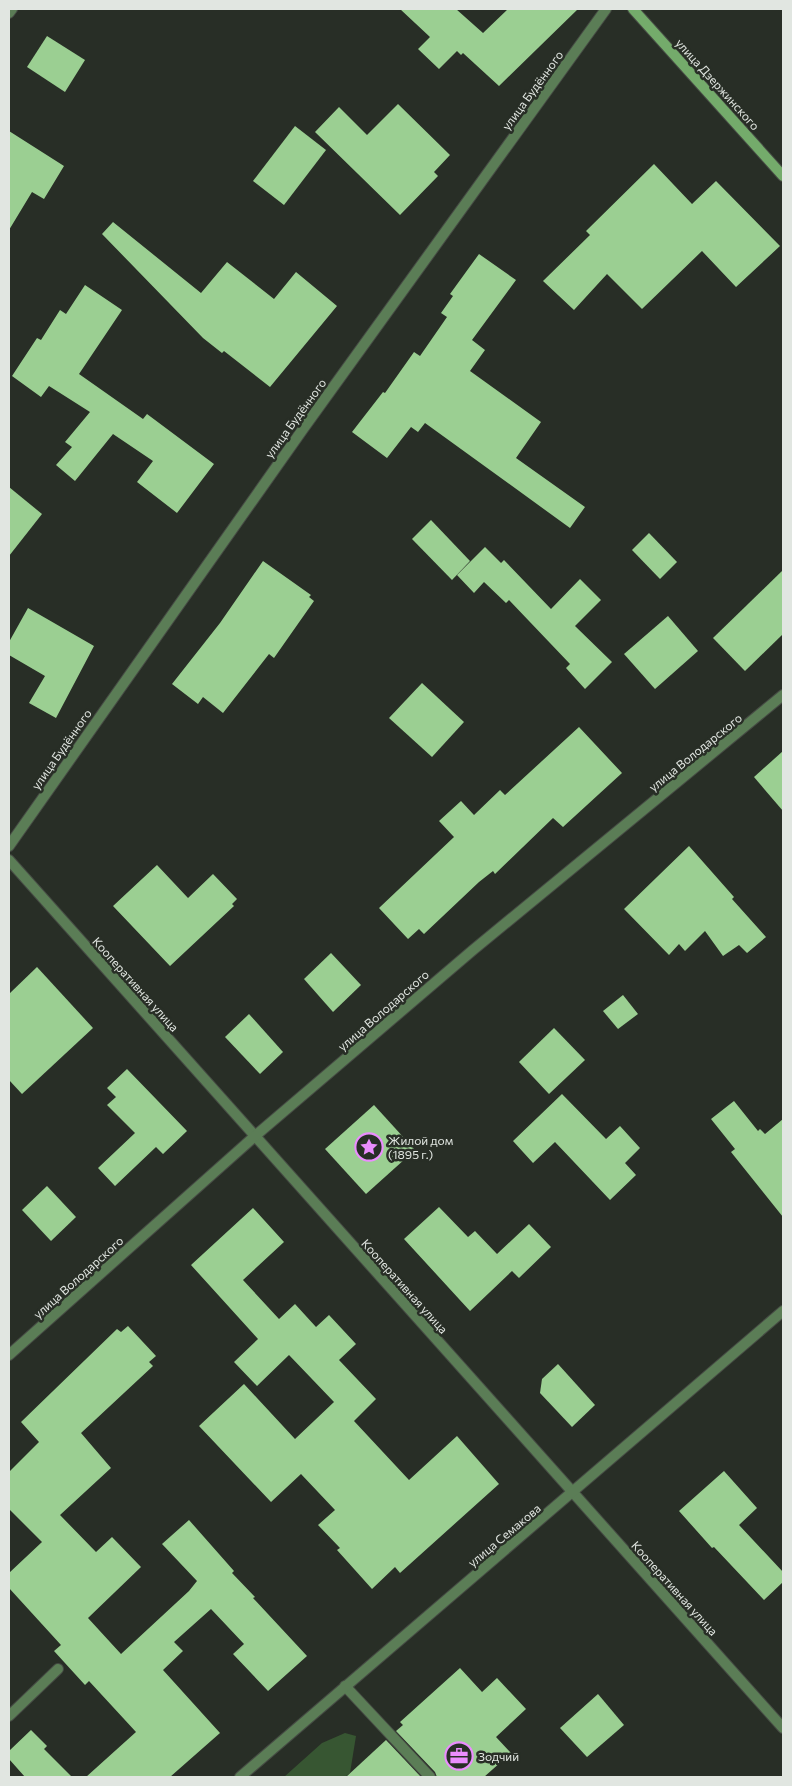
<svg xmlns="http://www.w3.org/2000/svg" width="792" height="1786" font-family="Commissioner,sans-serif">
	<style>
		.green { fill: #375632 }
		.building { fill: #9bcf92 }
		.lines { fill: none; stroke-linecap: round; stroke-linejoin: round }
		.lane-casing { stroke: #464b44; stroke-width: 12 }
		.street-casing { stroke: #464b44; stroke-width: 12 }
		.secondary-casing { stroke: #464b44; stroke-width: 12 }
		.lane { stroke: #5b7d56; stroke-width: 10 }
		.street { stroke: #5b7d56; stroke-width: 10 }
		.secondary { stroke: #74ab6b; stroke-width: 10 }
		.labels { text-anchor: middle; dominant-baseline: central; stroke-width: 5; stroke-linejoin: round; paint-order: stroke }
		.street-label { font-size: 12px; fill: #e1e6e1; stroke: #282e26 }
		.poi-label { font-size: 12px; fill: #e1e6e1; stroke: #282e26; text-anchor: start }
	</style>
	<rect width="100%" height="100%" fill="#282e26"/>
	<polygon class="green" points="345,1733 356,1736 350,1773 345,1777 284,1777 322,1743"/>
	<g class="building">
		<polygon points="400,9 456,9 483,33 508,9 578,9 499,86 463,53 461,55 457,51 439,69 418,49 430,37"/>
		<polygon points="47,36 85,60 65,92 27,67"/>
		<polygon points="398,104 450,155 434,172 438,176 400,215 315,132 339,107 367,135"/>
		<polygon points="295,126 326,150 284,205 253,181"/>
		<polygon points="9,131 64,166 44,199 32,192 9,230"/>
		<polygon points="654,164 692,204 716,181 780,246 736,287 702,251 642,309 607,274 574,310 543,281 590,235 586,231"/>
		<polygon points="113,222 201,293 227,262 274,299 296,272 337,306 270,387 224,351 222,353 203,338 102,234"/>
		<polygon points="479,254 516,280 472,340 485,350 470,371 541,422 516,458 585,507 570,528 425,423 418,432 411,427 387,458 352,432 383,392 385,393 414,352 420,356 447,317 441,313 453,296 450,294"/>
		<polygon points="85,285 122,310 79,374 143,419 147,414 214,464 177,513 137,482 153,461 113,434 75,481 56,465 72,447 65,442 90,412 49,386 41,397 12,376 37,338 41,340 60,310 66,314"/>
		<polygon points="9,487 42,514 9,556"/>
		<polygon points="431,520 470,561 452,580 412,539"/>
		<polygon points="649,533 677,562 660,579 632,550"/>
		<polygon points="485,547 501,563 504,560 551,609 580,579 601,600 575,626 612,662 585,689 566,668 570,664 509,600 506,603 484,582 474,593 457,575"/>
		<polygon points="263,561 311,595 309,597 314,601 274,658 269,654 223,713 203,697 198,704 172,684 220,623"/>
		<polygon points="783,570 783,634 745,671 713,638"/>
		<polygon points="28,608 94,646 56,718 29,703 45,676 9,655 9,642"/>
		<polygon points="668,616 698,651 655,689 624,654"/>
		<polygon points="422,683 464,722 432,757 389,718"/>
		<polygon points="579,727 622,773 563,827 553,818 495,874 493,871 479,882 424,934 419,929 408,939 379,908 454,837 439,821 461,801 474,815 500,790 505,795"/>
		<polygon points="783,751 783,811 754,777"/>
		<polygon points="689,846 734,897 732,899 766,937 747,953 739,945 723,956 705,931 685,951 679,944 669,955 624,909"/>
		<polygon points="157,865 188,898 213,874 237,899 232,904 234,906 170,966 113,906"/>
		<polygon points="331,953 361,985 333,1012 304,979"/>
		<polygon points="37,967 93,1028 22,1094 9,1080 9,994"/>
		<polygon points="623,995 638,1014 618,1029 603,1011"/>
		<polygon points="249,1014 283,1052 260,1074 225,1037"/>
		<polygon points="554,1028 585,1060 549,1094 519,1062"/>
		<polygon points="127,1069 187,1131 163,1154 156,1147 115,1186 98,1168 135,1133 107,1105 116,1097 107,1088"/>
		<polygon points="562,1094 606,1139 620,1126 640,1148 625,1163 636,1175 610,1200 555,1142 533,1163 513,1141"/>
		<polygon points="734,1101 758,1131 760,1129 765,1134 783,1119 783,1217 731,1152 735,1149 711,1119"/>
		<polygon points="374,1105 415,1150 366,1194 325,1149"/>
		<polygon points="47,1186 76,1217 51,1241 22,1210"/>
		<polygon points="439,1207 468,1237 475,1231 497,1254 529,1224 551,1247 519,1278 512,1271 470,1311 404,1239"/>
		<polygon points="253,1208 284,1242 243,1280 279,1319 295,1304 316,1327 329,1315 356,1344 339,1360 376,1399 354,1421 409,1480 457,1436 499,1484 400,1573 395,1567 372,1589 337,1550 340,1548 318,1525 335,1510 301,1474 271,1502 199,1426 244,1384 295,1439 334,1402 289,1355 257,1386 234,1362 258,1339 191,1265"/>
		<polygon points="128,1326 156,1356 149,1362 153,1366 81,1433 111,1468 60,1515 96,1552 112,1537 141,1567 88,1618 121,1654 189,1591 197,1581 162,1544 189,1520 234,1571 232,1573 255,1597 253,1598 307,1656 268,1691 233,1654 244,1644 211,1609 174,1642 183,1651 163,1670 220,1733 170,1777 86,1777 136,1732 89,1681 85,1685 54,1651 61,1645 9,1588 9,1573 42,1542 9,1509 9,1472 39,1442 21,1422 117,1329 121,1332"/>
		<polygon points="558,1364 595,1405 572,1427 540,1393 542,1379"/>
		<polygon points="724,1471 757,1508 739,1525 783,1572 783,1582 764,1600 714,1547 712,1548 679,1511"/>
		<polygon points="460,1668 482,1692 497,1678 526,1709 496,1737 511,1753 484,1777 437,1777 435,1772 396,1731 403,1725 400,1722"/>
		<polygon points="598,1694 624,1725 587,1757 560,1728"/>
		<polygon points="31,1730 47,1746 44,1749 72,1777 25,1777 9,1759 9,1751"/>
		<polygon points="386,1740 421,1777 346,1777"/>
	</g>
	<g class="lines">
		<g class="lane-casing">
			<polyline id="lane" points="345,1686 430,1777"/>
		</g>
		<g class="street-casing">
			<g id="street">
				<polyline points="9,13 12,9"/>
				<polyline points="9,846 303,429 606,9"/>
				<polyline points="9,860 783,1728"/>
				<polyline points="9,1355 255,1136 473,950 783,695"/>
				<polyline points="9,1716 58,1669"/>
				<polyline points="240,1777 783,1311"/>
			</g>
		</g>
		<g class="secondary-casing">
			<polyline id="secondary" points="633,9 783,176"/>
		</g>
		<use href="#lane" class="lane"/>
		<use href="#street" class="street"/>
		<use href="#secondary" class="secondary"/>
	</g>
	<defs>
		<g id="sight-ring" transform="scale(1.4375)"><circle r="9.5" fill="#282e26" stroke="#ea8dfd" stroke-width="1.5"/><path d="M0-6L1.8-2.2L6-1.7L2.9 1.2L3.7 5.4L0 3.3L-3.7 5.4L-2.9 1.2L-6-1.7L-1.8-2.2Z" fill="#ea8dfd"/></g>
		<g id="office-ring" transform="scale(1.4375)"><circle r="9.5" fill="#282e26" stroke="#ea8dfd" stroke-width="1.5"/><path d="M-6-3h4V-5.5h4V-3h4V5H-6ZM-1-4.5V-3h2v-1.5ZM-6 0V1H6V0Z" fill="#ea8dfd"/></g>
	</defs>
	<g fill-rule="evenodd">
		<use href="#sight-ring" x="369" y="1147"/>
		<use href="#office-ring" x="459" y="1756"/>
	</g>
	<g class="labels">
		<g class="street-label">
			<text transform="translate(718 84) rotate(48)">улица Дзержинского</text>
			<text transform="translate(532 90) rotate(-54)">улица Будённого</text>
			<text transform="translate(295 418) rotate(-54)">улица Будённого</text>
			<text transform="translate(61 749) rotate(-55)">улица Будённого</text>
			<text transform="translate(695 752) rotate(-39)">улица Володарского</text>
			<text transform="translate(136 984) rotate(48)">Кооперативная улица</text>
			<text transform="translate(383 1010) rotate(-41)">улица Володарского</text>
			<text transform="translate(78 1277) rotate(-42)">улица Володарского</text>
			<text transform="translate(405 1286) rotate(48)">Кооперативная улица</text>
			<text transform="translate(504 1535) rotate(-40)">улица Семакова</text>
			<text transform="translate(675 1588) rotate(48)">Кооперативная улица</text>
		</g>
		<g class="poi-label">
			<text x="388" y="1140">Жилой дом<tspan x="388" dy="14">(1895 г.)</tspan></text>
			<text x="478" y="1756">Зодчий</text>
		</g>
	</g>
	<rect width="792" height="1786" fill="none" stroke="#e1e6e1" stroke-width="20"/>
</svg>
